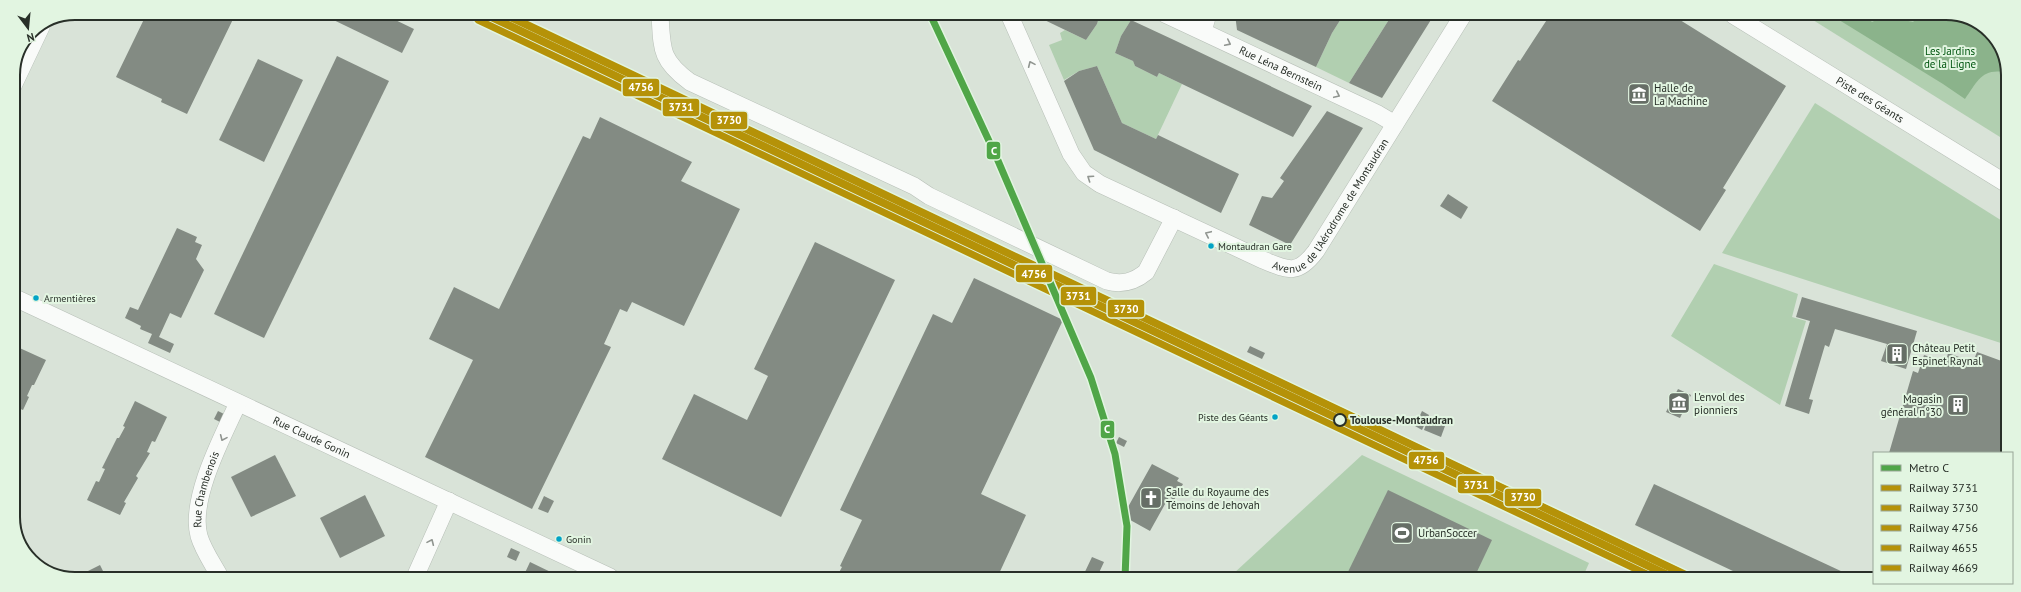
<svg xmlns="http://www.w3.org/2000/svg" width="2021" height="592" font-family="'PT Sans',sans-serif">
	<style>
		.green { fill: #b1cfb0 }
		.water { fill: #8bb38b }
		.building { fill: #838b83 }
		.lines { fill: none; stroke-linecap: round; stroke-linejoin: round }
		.minor-casing { stroke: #b7bfb7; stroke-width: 18 }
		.minor { stroke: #f9fbf9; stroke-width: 17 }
		.rail-1-casing { stroke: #e2f5e1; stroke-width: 10 }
		.rail-2-casing { stroke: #e2f5e1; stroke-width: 10 }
		.rail-3-casing { stroke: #e2f5e1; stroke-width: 10 }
		.rail-4-casing { stroke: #e2f5e1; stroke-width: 10 }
		.rail-5-casing { stroke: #e2f5e1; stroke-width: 10 }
		.rail-1 { stroke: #b59208; stroke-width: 7 }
		.rail-2 { stroke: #b59208; stroke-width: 7 }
		.rail-3 { stroke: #b59208; stroke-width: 7 }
		.rail-4 { stroke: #b59208; stroke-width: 7 }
		.rail-5 { stroke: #b59208; stroke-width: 7 }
		.metro-1-casing { stroke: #e2f5e1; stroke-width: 10 }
		.metro-1 { stroke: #50a648; stroke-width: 7 }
		.oneway { stroke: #909590 }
		.bus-dot { fill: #02a3c6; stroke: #e2f5e1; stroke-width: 1.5 }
		.stop-dot { fill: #e2f5e1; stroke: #282f28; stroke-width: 2 }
		.labels { text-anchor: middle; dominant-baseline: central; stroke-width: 4; stroke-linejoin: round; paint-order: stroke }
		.bus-label { font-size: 10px; fill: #282f28; stroke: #e2f5e1; text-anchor: start }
		.park-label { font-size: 11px; fill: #025610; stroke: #e2f5e1 }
		.street-label { font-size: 11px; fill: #282f28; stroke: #e2f5e1 }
		.poi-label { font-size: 11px; fill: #282f28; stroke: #e2f5e1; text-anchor: start }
		.stop-label { font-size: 11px; font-weight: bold; fill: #282f28; stroke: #e2f5e1; text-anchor: start }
		.rim { fill: none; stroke: #282f28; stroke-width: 2 }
		.line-badge { stroke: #e2f5e1; stroke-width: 1.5 }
		.badge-label { font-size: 11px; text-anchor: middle; font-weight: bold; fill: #fff }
	</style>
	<rect width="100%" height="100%" fill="#d9e3d8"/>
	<g class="green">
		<polygon points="1100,14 1118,14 1131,20 1121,36 1115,53 1133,61 1135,66 1157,77 1159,73 1182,84 1156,139 1122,123 1097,66 1079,71 1064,80 1049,45 1062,40 1060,33 1065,30 1086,40 1097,24"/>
		<polygon points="1344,14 1385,15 1390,18 1349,83 1316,67 1332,33"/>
		<polygon points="1805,15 1962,15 1995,37 2008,71 2008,142"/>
		<polygon points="1815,103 2007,224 2007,345 1722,253"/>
		<polygon points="1714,264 1798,294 1792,317 1806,321 1780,405 1671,336"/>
		<polygon points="1362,455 1589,563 1582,579 1231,578 1233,574"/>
	</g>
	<path class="water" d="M 1831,15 L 1864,15 L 1872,22 L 1885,16 L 1913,22 L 1918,17 L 1915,15 L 1962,15 L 1995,38 L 2008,73 C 1982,67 1978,81 1965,99 L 1943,84 Z"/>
	<g class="building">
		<polygon points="147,13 236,13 187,114 161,102 162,99 116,77"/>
		<polygon points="319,13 381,13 414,29 402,53"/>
		<polygon points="1032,14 1100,14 1097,24 1086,40"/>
		<polygon points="1235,14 1344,14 1332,33 1316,67 1237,30"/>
		<polygon points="1385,15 1434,15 1382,98 1349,83 1390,18"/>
		<polygon points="1550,15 1672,15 1786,86 1723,188 1726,190 1700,231 1492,101 1518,60 1520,61"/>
		<polygon points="1131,20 1174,40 1312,106 1293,137 1159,73 1157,77 1135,66 1133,61 1115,53 1121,36"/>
		<polygon points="337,56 389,81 264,338 214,314"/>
		<polygon points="258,59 303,80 264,162 219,140"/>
		<polygon points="1097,66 1122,123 1156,139 1158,135 1239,174 1221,213 1094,150 1064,81 1079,71"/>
		<polygon points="1327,111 1363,128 1290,245 1249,225 1262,196 1272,198 1284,181 1280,178"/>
		<polygon points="600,117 692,162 681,181 740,209 684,326 632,302 627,312 620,309 604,344 611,347 532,509 425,457 473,360 429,339 454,287 499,309 583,136 590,139"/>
		<polygon points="1448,194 1468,207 1461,219 1440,206"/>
		<polygon points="177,228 197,237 195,242 202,245 196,259 204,270 181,318 170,313 159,337 174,344 170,353 148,343 152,334 140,329 141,326 125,318 130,307 138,310"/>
		<polygon points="815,242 895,280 781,517 662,459 694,394 747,420 768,376 754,369"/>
		<polygon points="974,278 1063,320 981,494 1026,515 997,578 836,578 842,567 840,566 862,520 840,510 933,314 952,323"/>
		<polygon points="1802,297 1917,331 1906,369 1881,361 1887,344 1835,329 1829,347 1825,345 1809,399 1813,400 1809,414 1785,406 1810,321 1796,317"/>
		<polygon points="13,345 46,360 34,385 32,385 27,396 29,397 23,410 18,408 16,412 20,414 14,428"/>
		<polygon points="1250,346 1265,353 1262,359 1247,352"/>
		<polygon points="1977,352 2007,363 2006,453 1889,453 1913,371 1918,373 1924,355 1946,362 1948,353 1973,362"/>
		<polygon points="1678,389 1691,395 1680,418 1666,412"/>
		<polygon points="135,401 167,417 155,442 152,441 147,452 150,453 136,476 138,478 124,502 126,503 120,515 87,500 96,481 99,482 105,469 102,468 117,438 119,438 125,427 123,426"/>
		<polygon points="218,411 226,415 222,423 214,419"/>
		<polygon points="1422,411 1429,415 1422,430 1415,426"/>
		<polygon points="1428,419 1445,426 1441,437 1424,430"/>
		<polygon points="1119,437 1127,441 1124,447 1116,443"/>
		<polygon points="275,455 296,496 251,517 231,477"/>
		<polygon points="1152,464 1179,478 1177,481 1183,484 1174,500 1169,497 1150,531 1123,516"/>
		<polygon points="1654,484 1858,579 1750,579 1635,525"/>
		<polygon points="1388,490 1492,540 1474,578 1345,578"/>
		<polygon points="365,495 385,536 340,558 320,518"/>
		<polygon points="544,496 554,501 548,513 538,509"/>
		<polygon points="511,548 520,552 516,561 507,557"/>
		<polygon points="1092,557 1104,562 1097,577 1099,578 1082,578"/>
		<polygon points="530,562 561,577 523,577"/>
		<polygon points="100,565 106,577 76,577"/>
	</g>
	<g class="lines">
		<g class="minor-casing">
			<g id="minor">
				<path d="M 660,14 C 662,49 660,60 690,82 L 914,186 L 929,196 L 1107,281 C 1122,285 1134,282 1146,272 L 1174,218"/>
				<path id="s1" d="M 1009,14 L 1071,154 L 1084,173 L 1100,184 L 1263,260 C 1289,271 1298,275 1316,251 L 1463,15"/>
				<path id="s2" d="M 1165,14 L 1378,114 L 1395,124"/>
				<path id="s3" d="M 1733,15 L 2007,184"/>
				<polyline points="1203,31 1208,14"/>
				<polyline points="13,86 41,27"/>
				<path id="s4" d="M 13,297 L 610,577"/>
				<path id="s5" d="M 220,577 C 213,564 203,550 199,536 C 189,499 223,436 238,403"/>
				<polyline points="415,577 449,501"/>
			</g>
		</g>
		<use href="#minor" class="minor"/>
		<g class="rail-1-casing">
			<polyline id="rail-1" points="482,13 1675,579"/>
		</g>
		<g class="rail-2-casing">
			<polyline id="rail-2" points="503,13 1695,579"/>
		</g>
		<g class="rail-3-casing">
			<polyline id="rail-3" points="499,20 1677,579"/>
		</g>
		<g class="rail-4-casing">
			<polyline id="rail-4" points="478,20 1657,579"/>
		</g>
		<g class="rail-5-casing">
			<polyline id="rail-5" points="501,13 1679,572"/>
		</g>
		<use href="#rail-1" class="rail-1"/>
		<use href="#rail-2" class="rail-2"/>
		<use href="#rail-3" class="rail-3"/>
		<use href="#rail-4" class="rail-4"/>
		<use href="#rail-5" class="rail-5"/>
		<g class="metro-1-casing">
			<polyline id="metro-1" points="930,14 996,156 1091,378 1115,454 1127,526 1125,578"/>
		</g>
		<use href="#metro-1" class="metro-1"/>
	</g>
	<defs><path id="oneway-chevron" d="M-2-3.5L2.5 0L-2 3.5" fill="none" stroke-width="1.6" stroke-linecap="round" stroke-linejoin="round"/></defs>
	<g class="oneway">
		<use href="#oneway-chevron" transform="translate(1228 43) rotate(26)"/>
		<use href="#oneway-chevron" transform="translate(1031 64) rotate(-114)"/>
		<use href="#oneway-chevron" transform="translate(1337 95) rotate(25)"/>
		<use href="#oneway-chevron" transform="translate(1090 178) rotate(-146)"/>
		<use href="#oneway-chevron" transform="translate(1208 234) rotate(-155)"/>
		<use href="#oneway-chevron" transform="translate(223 438) rotate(114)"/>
		<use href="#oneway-chevron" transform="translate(431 542) rotate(-66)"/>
	</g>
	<defs>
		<g id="museum-square" transform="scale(1.15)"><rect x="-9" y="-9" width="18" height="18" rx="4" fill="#666e66" stroke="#e2f5e1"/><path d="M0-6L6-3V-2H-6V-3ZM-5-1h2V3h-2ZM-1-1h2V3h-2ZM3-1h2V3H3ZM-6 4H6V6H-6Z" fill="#fff"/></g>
		<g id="building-square" transform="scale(1.15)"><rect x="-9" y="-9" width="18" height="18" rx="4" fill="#666e66" stroke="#e2f5e1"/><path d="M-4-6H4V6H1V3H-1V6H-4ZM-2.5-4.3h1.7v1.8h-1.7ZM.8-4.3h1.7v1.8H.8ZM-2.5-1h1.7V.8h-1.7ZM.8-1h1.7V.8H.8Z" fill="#fff"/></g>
		<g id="church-square" transform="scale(1.15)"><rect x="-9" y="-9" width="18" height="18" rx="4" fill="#666e66" stroke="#e2f5e1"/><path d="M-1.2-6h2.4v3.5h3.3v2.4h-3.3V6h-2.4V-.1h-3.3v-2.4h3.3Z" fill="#fff"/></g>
		<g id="stadium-square" transform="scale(1.15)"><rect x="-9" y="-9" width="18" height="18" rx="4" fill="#666e66" stroke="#e2f5e1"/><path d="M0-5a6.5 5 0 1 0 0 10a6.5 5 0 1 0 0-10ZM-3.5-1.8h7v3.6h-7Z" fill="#fff"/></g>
	</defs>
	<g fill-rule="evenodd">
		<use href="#museum-square" x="1639" y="94"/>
		<use href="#building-square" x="1897" y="354"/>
		<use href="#museum-square" x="1679" y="403"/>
		<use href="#building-square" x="1958" y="405"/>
		<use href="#church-square" x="1151" y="498"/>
		<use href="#stadium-square" x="1402" y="533"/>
	</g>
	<g class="bus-dot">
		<circle cx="1211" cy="246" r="3.5"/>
		<circle cx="36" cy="298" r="3.5"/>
		<circle cx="1275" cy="417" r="3.5"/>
		<circle cx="559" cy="539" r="3.5"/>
	</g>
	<circle class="stop-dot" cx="1340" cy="420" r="6"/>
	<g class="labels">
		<g class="bus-label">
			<text x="1218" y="246">Montaudran Gare</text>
			<text x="44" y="298">Armentières</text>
			<text x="1268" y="417" text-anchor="end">Piste des Géants</text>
			<text x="566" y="539">Gonin</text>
		</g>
		<g class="park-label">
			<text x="1950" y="51">Les Jardins<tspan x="1950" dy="13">de la Ligne</tspan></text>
		</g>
		<g class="street-label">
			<text stroke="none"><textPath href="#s2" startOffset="128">Rue Léna Bernstein</textPath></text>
			<text stroke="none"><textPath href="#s3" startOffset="161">Piste des Géants</textPath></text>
			<text stroke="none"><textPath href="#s1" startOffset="477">Avenue de l'Aérodrome de Montaudran</textPath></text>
			<text stroke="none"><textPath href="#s4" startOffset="330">Rue Claude Gonin</textPath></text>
			<text stroke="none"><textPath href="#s5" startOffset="94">Rue Chambenois</textPath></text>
		</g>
		<g class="poi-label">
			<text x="1654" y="88">Halle de<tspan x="1654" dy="13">La Machine</tspan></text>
			<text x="1912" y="348">Château Petit<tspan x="1912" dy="13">Espinet Raynal</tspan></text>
			<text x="1694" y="397">L'envol des<tspan x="1694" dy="13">pionniers</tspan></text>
			<text x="1942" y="399" text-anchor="end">Magasin<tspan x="1942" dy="13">général n°30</tspan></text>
			<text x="1166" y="492">Salle du Royaume des<tspan x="1166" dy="13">Témoins de Jehovah</tspan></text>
			<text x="1418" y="533">UrbanSoccer</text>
		</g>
		<g class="stop-label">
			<text x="1350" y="420">Toulouse-Montaudran</text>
		</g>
	</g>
	<path d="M0 0H2021V592H0ZM75 20H1946A55 55 0 0 1 2001 75V517A55 55 0 0 1 1946 572H75A55 55 0 0 1 20 517V75A55 55 0 0 1 75 20Z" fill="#e2f5e1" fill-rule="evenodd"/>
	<path class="rim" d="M75 20H1946A55 55 0 0 1 2001 75V517A55 55 0 0 1 1946 572H75A55 55 0 0 1 20 517V75A55 55 0 0 1 75 20Z"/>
	<g class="line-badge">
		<rect x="622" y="78" width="38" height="19" rx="4" fill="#b59208"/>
		<rect x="662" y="98" width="38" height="19" rx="4" fill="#b59208"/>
		<rect x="710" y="111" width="38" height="19" rx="4" fill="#b59208"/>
		<rect x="986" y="141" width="15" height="19" rx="4" fill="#50a648"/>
		<rect x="1015" y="264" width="38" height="19" rx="4" fill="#b59208"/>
		<rect x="1060" y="286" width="37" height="20" rx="4" fill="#b59208"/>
		<rect x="1107" y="299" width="38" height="19" rx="4" fill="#b59208"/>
		<rect x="1100" y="420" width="15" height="19" rx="4" fill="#50a648"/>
		<rect x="1408" y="451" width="37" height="19" rx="4" fill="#b59208"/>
		<rect x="1457" y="475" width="38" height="19" rx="4" fill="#b59208"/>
		<rect x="1504" y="488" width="38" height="19" rx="4" fill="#b59208"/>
	</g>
	<g class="badge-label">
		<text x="641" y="91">4756</text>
		<text x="681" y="111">3731</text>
		<text x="729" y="124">3730</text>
		<text x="994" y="155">C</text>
		<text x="1034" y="278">4756</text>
		<text x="1078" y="300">3731</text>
		<text x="1126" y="313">3730</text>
		<text x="1107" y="433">C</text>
		<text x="1426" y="464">4756</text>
		<text x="1476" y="489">3731</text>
		<text x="1523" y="501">3730</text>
	</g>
	<rect x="1873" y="452" width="140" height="132" fill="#e2f5e1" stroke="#98a697"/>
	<rect x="1881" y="465" width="20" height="6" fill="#50a648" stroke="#98a697"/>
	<text x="1909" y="472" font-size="12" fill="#282f28">Metro C</text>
	<rect x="1881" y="485" width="20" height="6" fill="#b59208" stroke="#98a697"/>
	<text x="1909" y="492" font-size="12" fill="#282f28">Railway 3731</text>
	<rect x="1881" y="505" width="20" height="6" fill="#b59208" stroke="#98a697"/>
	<text x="1909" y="512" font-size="12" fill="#282f28">Railway 3730</text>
	<rect x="1881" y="525" width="20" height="6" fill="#b59208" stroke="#98a697"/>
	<text x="1909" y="532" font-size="12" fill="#282f28">Railway 4756</text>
	<rect x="1881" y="545" width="20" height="6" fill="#b59208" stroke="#98a697"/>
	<text x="1909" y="552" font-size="12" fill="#282f28">Railway 4655</text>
	<rect x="1881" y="565" width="20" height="6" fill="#b59208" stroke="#98a697"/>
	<text x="1909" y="572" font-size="12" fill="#282f28">Railway 4669</text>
	<g transform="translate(28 28) rotate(164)" stroke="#e2f5e1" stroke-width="3" paint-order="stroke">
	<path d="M0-3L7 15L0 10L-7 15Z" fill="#282f28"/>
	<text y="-6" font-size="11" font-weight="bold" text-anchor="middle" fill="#282f28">N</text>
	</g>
</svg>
